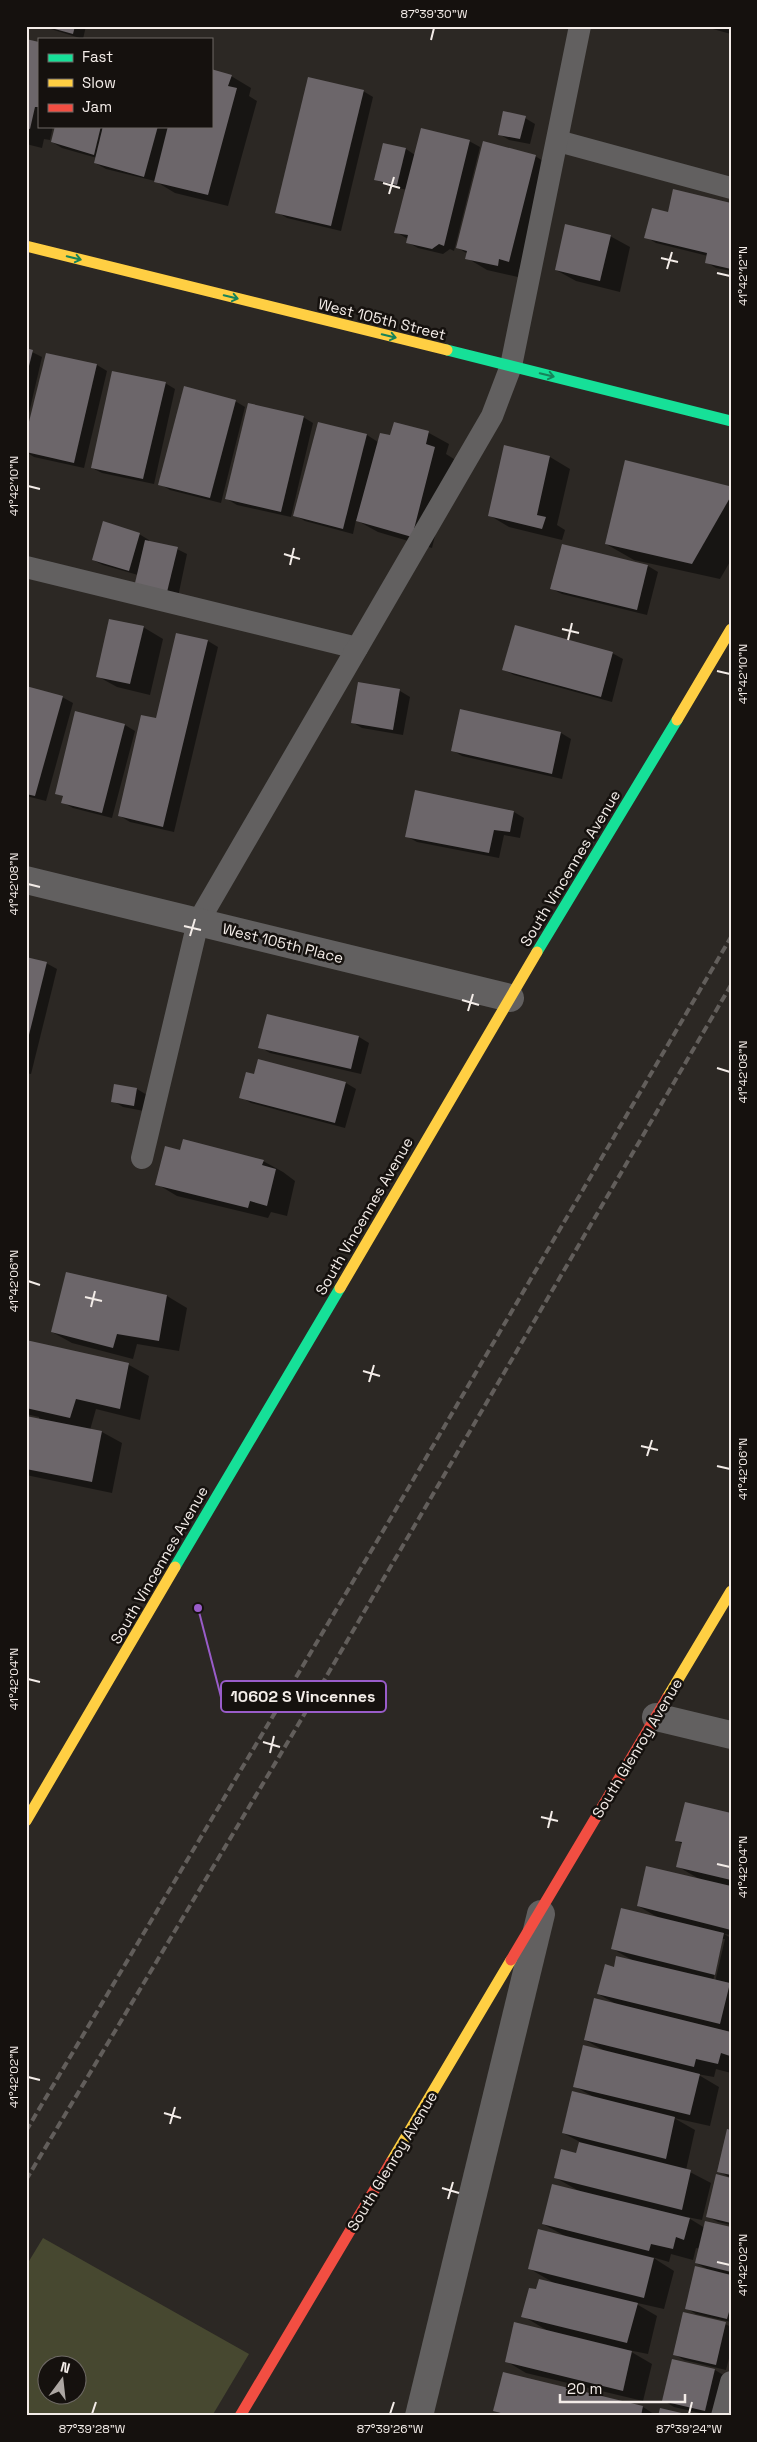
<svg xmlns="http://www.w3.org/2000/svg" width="757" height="2442" font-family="'Space Grotesk',sans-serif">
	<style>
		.green { fill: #474830; fill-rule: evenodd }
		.shadow { fill: #0007; fill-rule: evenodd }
		.building { fill: #6c666a }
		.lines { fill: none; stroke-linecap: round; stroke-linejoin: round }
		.lane { stroke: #626060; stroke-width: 22 }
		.street { stroke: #626060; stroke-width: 28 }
		.fast { stroke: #16e098; stroke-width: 11 }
		.slow { stroke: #ffcf43; stroke-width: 11 }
		.jam { stroke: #f24e42; stroke-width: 11 }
		.rail { stroke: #625e5b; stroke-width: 4; stroke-dasharray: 8 4; stroke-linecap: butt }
		.oneway { stroke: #16835a }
		.ticks { fill: none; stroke: #f3ece8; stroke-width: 2 }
		.labels { text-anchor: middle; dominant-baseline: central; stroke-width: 5; stroke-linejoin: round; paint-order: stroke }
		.street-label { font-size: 15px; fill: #f3ece8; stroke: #15110e }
		.leader { fill: none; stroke: #995cc9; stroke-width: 2 }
		.callout-dot { fill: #995cc9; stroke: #15110e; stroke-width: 2 }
		.callout { fill: #15110e; stroke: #995cc9; stroke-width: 2 }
		.callout-label { font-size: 16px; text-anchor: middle; font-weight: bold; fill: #f3ece8 }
		.neatline { fill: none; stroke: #f3ece8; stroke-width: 2 }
		.ticks-label { font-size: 12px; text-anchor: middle; fill: #f3ece8 }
	</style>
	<rect width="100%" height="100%" fill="#2c2824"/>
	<path class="green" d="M 43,2238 L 249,2354 L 212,2416 L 26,2416 L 26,2266 ZM 48,2364 L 78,2364 L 78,2394 L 48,2394 Z"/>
	<g class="shadow">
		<polygon points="41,26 86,26 83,39"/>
		<polygon points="702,26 731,26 731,34"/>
		<polygon points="26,40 39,43 39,126 53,126 50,140 44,139 42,148 26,144"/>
		<polygon points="231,76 251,88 249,96 257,101 228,206 175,193 155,181 106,169 95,163 97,158 62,148 52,142 56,126 211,126"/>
		<polygon points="363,91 373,97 341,231 287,218 277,212"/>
		<polygon points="525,118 535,124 530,144 509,140 499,134"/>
		<polygon points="469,141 480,147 454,251 450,249 443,254 418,248 407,242 408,239 396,232 407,190 386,185 375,179 384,144 406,149 415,155"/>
		<polygon points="535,156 555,168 529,272 519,269 518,277 487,270 467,258 468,254 458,248"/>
		<polygon points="731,205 731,271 716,268 706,262 708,256 656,243 646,237 669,214"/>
		<polygon points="610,236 630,247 620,292 576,281 556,270"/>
		<polygon points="26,349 42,357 26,426"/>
		<polygon points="47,354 97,365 107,371 84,468 34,457 26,452 26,440"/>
		<polygon points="165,383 175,389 154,484 102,473 92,468"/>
		<polygon points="235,401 245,407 221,503 170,490 160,484"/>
		<polygon points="303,417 313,423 291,517 237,505 227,499"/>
		<polygon points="319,423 367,435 378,442 391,437 395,423 429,433 449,444 446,454 454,459 432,548 378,532 356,520 353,534 305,521 294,515"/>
		<polygon points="505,447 550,457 570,469 557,525 565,530 562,540 509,527 489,515"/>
		<polygon points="728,487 731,489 731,560 720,579 634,560 606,544"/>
		<polygon points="139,534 149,540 149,542 177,549 187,554 178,597 138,575 103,565 93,560"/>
		<polygon points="563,546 648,566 658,572 647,615 562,594 552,589"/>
		<polygon points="143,627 163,639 150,695 117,687 97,676"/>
		<polygon points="208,641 218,647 174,832 130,822 120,816 157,719"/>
		<polygon points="612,653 623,659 612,702 514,675 504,670"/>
		<polygon points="359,683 400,691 410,697 403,735 362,728 352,722"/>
		<polygon points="26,688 62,697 73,703 46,801 26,796"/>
		<polygon points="461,710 561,733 571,739 562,779 462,756 452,750"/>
		<polygon points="125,725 135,731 112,818 73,808 62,802 64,797 56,793"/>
		<polygon points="416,791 514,812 524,818 520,838 504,835 499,858 417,842 406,836"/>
		<polygon points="26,958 46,963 57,969 31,1074 26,1073"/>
		<polygon points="359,1037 369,1043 361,1074 270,1053 260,1047"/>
		<polygon points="259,1060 346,1083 356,1089 345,1128 251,1103 241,1097 255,1076"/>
		<polygon points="137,1089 147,1095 144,1111 123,1107 113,1101"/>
		<polygon points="181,1152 263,1161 283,1172 295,1181 287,1216 271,1212 268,1218 177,1196 157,1184"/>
		<polygon points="67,1274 167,1296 187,1308 179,1351 137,1344 133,1359 72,1343 52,1332"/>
		<polygon points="26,1341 129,1365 149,1376 140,1420 96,1409 90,1430 102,1432 122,1443 112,1493 26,1475 26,1417 39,1419 39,1417 26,1414"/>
		<path d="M 731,1814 L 731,1935 L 724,1934 L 731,1938 L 731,2073 L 716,2069 L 714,2077 L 697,2074 L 719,2087 L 710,2126 L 674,2118 L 695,2130 L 686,2170 L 711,2183 L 702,2220 L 687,2217 L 705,2228 L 731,2228 L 731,2322 L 696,2314 L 686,2308 L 709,2270 L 696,2263 L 700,2249 L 696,2248 L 693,2260 L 671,2254 L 669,2262 L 652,2257 L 674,2271 L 664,2309 L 633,2302 L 657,2316 L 648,2354 L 628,2350 L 652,2364 L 643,2401 L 526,2373 L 506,2361 L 548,2331 L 523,2316 L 537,2290 L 554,2283 L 530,2269 L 565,2236 L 543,2224 L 579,2191 L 556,2178 L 577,2154 L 580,2142 L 563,2133 L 592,2096 L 574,2086 L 605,2051 L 585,2040 L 616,2004 L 598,1994 L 615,1968 L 632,1960 L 613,1949 L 659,1918 L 638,1906 L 701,1880 L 677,1866 L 683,1844 L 676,1841 ZM 722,1939 L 725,1939 L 715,1982 L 713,1981 Z"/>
		<polygon points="731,2132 731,2178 719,2171"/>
		<polygon points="731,2179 731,2225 718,2222 707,2216"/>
		<polygon points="725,2324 731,2327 731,2351 726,2370 684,2360 674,2354"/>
		<polygon points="715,2370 725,2376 713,2416 674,2407 664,2401"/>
		<polygon points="504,2373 643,2407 657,2416 504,2416 495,2411"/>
	</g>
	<g class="building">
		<polygon points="44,26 75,26 73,34"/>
		<polygon points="26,39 39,42 39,107 35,107 30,129 26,128"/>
		<polygon points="211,69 232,75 228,86 237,88 208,195 154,182 168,126 211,126"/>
		<polygon points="308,77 364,90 331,226 275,213"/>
		<polygon points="503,111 526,116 520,139 498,135"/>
		<polygon points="55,126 101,126 94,155 51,142"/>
		<polygon points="103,126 158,126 144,177 94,163"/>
		<polygon points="421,128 470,140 444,246 439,244 432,249 406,243 408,235 394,233"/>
		<polygon points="483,141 536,155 509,262 499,259 498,266 465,259 467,251 456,248"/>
		<polygon points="383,143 406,148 397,185 374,180"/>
		<polygon points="673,189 731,203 731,269 705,263 707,253 644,238 652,208 668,212"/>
		<polygon points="565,224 611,235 600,281 555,270"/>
		<polygon points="26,348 33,350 27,374 26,374"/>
		<polygon points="46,353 97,364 74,463 26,452 26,434"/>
		<polygon points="112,371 166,382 143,479 91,468"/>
		<polygon points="184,386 236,400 210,498 158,485"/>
		<polygon points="248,403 304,416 281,512 225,499"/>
		<polygon points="318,422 367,434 343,529 293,516"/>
		<polygon points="394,422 429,431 426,444 435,447 412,537 356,521 380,433 390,435"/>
		<polygon points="504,445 550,456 537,515 546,517 542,529 488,516"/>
		<polygon points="625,460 729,486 731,496 692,564 605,544"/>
		<polygon points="103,521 140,533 129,571 92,560"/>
		<polygon points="145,540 178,547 167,592 135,583"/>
		<polygon points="562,544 648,565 637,610 550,589"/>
		<polygon points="109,619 144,626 130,684 96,677"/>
		<polygon points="515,625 613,652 601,697 502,670"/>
		<polygon points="176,633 208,640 163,827 118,816 141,715 156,718"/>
		<polygon points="358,682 400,689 393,730 351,723"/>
		<polygon points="26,686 63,696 35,796 26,794"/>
		<polygon points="460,709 561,732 552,774 451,751"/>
		<polygon points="75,711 125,724 102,813 61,803 63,796 55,794"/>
		<polygon points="415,790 514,811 510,832 494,830 489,853 405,837"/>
		<polygon points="26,957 47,962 27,1043 26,1043"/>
		<polygon points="267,1014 359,1036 351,1069 258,1048"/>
		<polygon points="258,1059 346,1082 335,1123 239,1098 246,1072 254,1074"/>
		<polygon points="114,1084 137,1088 134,1106 111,1102"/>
		<polygon points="183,1139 264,1160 262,1165 276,1169 267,1206 250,1201 248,1208 155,1185 165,1146 180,1150"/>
		<polygon points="66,1272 167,1295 159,1341 117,1334 113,1348 51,1332"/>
		<polygon points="26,1340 129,1363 120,1409 76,1399 70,1418 26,1408"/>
		<polygon points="26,1416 102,1431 92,1482 26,1469"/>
		<polygon points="685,1802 731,1813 731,1880 676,1867 682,1842 675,1841"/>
		<polygon points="646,1866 731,1886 731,1930 637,1906"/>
		<polygon points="621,1908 724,1933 715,1975 611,1949"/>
		<polygon points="616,1956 730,1983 720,2024 597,1994 605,1964 614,1967"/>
		<polygon points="594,1998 731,2032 730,2056 721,2053 718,2064 696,2059 694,2067 584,2040"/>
		<polygon points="583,2045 700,2074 690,2115 573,2087"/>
		<polygon points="572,2091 675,2117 666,2159 562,2133"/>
		<polygon points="727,2129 731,2130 731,2175 717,2172"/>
		<polygon points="579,2142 691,2170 682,2210 554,2178 561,2149 576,2153"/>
		<polygon points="716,2174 731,2178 731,2223 706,2217"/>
		<polygon points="552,2184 690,2218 684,2240 676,2237 673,2249 651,2244 649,2251 542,2224"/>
		<polygon points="705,2221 731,2227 731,2272 695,2263"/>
		<polygon points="538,2229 654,2258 644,2298 528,2269"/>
		<polygon points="695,2266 731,2275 731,2305 727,2319 685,2309"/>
		<polygon points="539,2279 638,2303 627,2343 521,2317 529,2288 536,2289"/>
		<polygon points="683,2312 726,2322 716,2365 673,2355"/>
		<polygon points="514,2322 632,2351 623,2391 505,2362"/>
		<polygon points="672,2359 715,2369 705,2411 662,2401"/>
		<polygon points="503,2372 643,2406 641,2416 512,2416 493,2411"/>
		<polygon points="660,2408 690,2415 690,2416 658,2416"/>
	</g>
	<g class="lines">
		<g class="lane">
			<polyline points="558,141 731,188"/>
			<polyline points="26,567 357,648"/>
			<polyline points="142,1158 198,922 492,416 511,366 580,26"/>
			<polyline points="722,2416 731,2382"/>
		</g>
		<g class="street">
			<polyline points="26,880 510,998"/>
			<polyline points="656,1717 731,1735"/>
			<polyline points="419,2416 541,1914"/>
		</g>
		<g class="fast">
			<polyline points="447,350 731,421"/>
			<polyline points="537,952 677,720"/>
			<polyline points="175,1567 340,1288"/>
		</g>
		<g class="slow">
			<polyline points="26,246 447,350"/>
			<polyline points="677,720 731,629"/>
			<polyline points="340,1288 537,952"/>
			<polyline points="667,1698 731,1591"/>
			<polyline points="26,1821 175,1567"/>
			<polyline points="391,2162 511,1960"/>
		</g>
		<g class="jam">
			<polyline points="511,1960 667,1698"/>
			<polyline points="240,2416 391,2162"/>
		</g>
		<g class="rail">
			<polyline points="26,2131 389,1521 731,937"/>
			<polyline points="26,2180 295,1730 731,985"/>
		</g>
	</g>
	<defs><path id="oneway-shaft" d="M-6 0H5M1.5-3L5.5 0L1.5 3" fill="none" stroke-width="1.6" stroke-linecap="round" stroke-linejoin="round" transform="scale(1.25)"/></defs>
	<g class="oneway">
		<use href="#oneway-shaft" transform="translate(74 258) rotate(14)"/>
		<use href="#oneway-shaft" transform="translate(231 297) rotate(14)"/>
		<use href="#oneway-shaft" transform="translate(389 336) rotate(14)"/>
		<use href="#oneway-shaft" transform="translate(547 375) rotate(14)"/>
	</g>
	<path class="ticks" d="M 431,40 L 434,28M 383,183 L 400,188M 389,194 L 394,177M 661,258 L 678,262M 667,269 L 672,252M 717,273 L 730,276M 28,486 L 40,489M 284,554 L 300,559M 290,565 L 294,548M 562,629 L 579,633M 568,640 L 572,623M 717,671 L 730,674M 28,884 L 40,887M 184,926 L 201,930M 190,936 L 195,919M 462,1000 L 479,1005M 468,1011 L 473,994M 717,1068 L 730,1072M 28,1281 L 40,1285M 85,1297 L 102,1301M 91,1307 L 95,1291M 363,1371 L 380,1376M 369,1382 L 374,1365M 641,1446 L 658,1450M 647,1456 L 652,1440M 717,1466 L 730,1469M 28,1679 L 40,1682M 263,1742 L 280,1747M 270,1753 L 274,1736M 541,1817 L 558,1821M 548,1828 L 552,1811M 717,1864 L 730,1867M 28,2077 L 40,2080M 164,2113 L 181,2118M 170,2124 L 175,2107M 442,2188 L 459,2193M 448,2199 L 453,2182M 717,2262 L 730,2265M 92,2414 L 96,2402M 390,2414 L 394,2402M 689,2414 L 692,2402"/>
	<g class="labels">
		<g class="street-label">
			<text transform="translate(382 319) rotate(14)">West 105th Street</text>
			<text transform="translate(570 868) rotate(-59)">South Vincennes Avenue</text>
			<text transform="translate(283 943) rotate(14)">West 105th Place</text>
			<text transform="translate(364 1216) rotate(-60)">South Vincennes Avenue</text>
			<text transform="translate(159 1565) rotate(-60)">South Vincennes Avenue</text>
			<text transform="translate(637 1748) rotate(-59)">South Glenroy Avenue</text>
			<text transform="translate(392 2161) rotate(-59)">South Glenroy Avenue</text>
		</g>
	</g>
	<path class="leader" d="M198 1608L221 1697"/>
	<circle class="callout-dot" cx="198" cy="1608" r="5"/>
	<rect class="callout" x="221" y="1681" width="165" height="31" rx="5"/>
	<g class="callout-label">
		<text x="303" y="1702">10602 S Vincennes</text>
	</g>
	<rect width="757" height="2442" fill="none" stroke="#15110e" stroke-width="55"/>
	<rect x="38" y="38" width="175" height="90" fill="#15110e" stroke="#6e6965"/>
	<rect x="48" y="54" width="25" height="8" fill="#16e098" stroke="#6e6965"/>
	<text x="82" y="62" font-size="15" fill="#f3ece8">Fast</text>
	<rect x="48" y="79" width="25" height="8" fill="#ffcf43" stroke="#6e6965"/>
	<text x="82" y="88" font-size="15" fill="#f3ece8">Slow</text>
	<rect x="48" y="104" width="25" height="8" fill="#f24e42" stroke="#6e6965"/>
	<text x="82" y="112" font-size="15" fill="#f3ece8">Jam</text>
	<g transform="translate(62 2380) rotate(15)"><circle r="24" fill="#15110e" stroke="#6e6965"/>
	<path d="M0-4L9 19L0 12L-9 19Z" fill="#ada7a3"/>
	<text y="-8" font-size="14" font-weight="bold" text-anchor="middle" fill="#f3ece8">N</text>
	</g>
	<path d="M560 2394v8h125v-8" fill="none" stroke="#f3ece8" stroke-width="2.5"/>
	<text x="567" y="2394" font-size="15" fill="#f3ece8" stroke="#15110e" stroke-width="4" paint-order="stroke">20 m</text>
	<rect x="28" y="28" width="702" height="2386" class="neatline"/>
	<g class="ticks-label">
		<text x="434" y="18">87°39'30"W</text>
		<text transform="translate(743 276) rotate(-90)" y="4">41°42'12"N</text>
		<text transform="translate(14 486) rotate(-90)" y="4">41°42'10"N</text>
		<text transform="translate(743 674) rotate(-90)" y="4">41°42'10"N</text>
		<text transform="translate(14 884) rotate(-90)" y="4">41°42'08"N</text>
		<text transform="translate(743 1072) rotate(-90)" y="4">41°42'08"N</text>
		<text transform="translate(14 1281) rotate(-90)" y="4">41°42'06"N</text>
		<text transform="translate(743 1469) rotate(-90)" y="4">41°42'06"N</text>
		<text transform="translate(14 1679) rotate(-90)" y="4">41°42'04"N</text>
		<text transform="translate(743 1867) rotate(-90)" y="4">41°42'04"N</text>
		<text transform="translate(14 2077) rotate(-90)" y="4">41°42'02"N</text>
		<text transform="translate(743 2265) rotate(-90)" y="4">41°42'02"N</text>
		<text x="92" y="2433">87°39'28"W</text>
		<text x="390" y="2433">87°39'26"W</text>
		<text x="689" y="2433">87°39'24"W</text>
	</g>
</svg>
